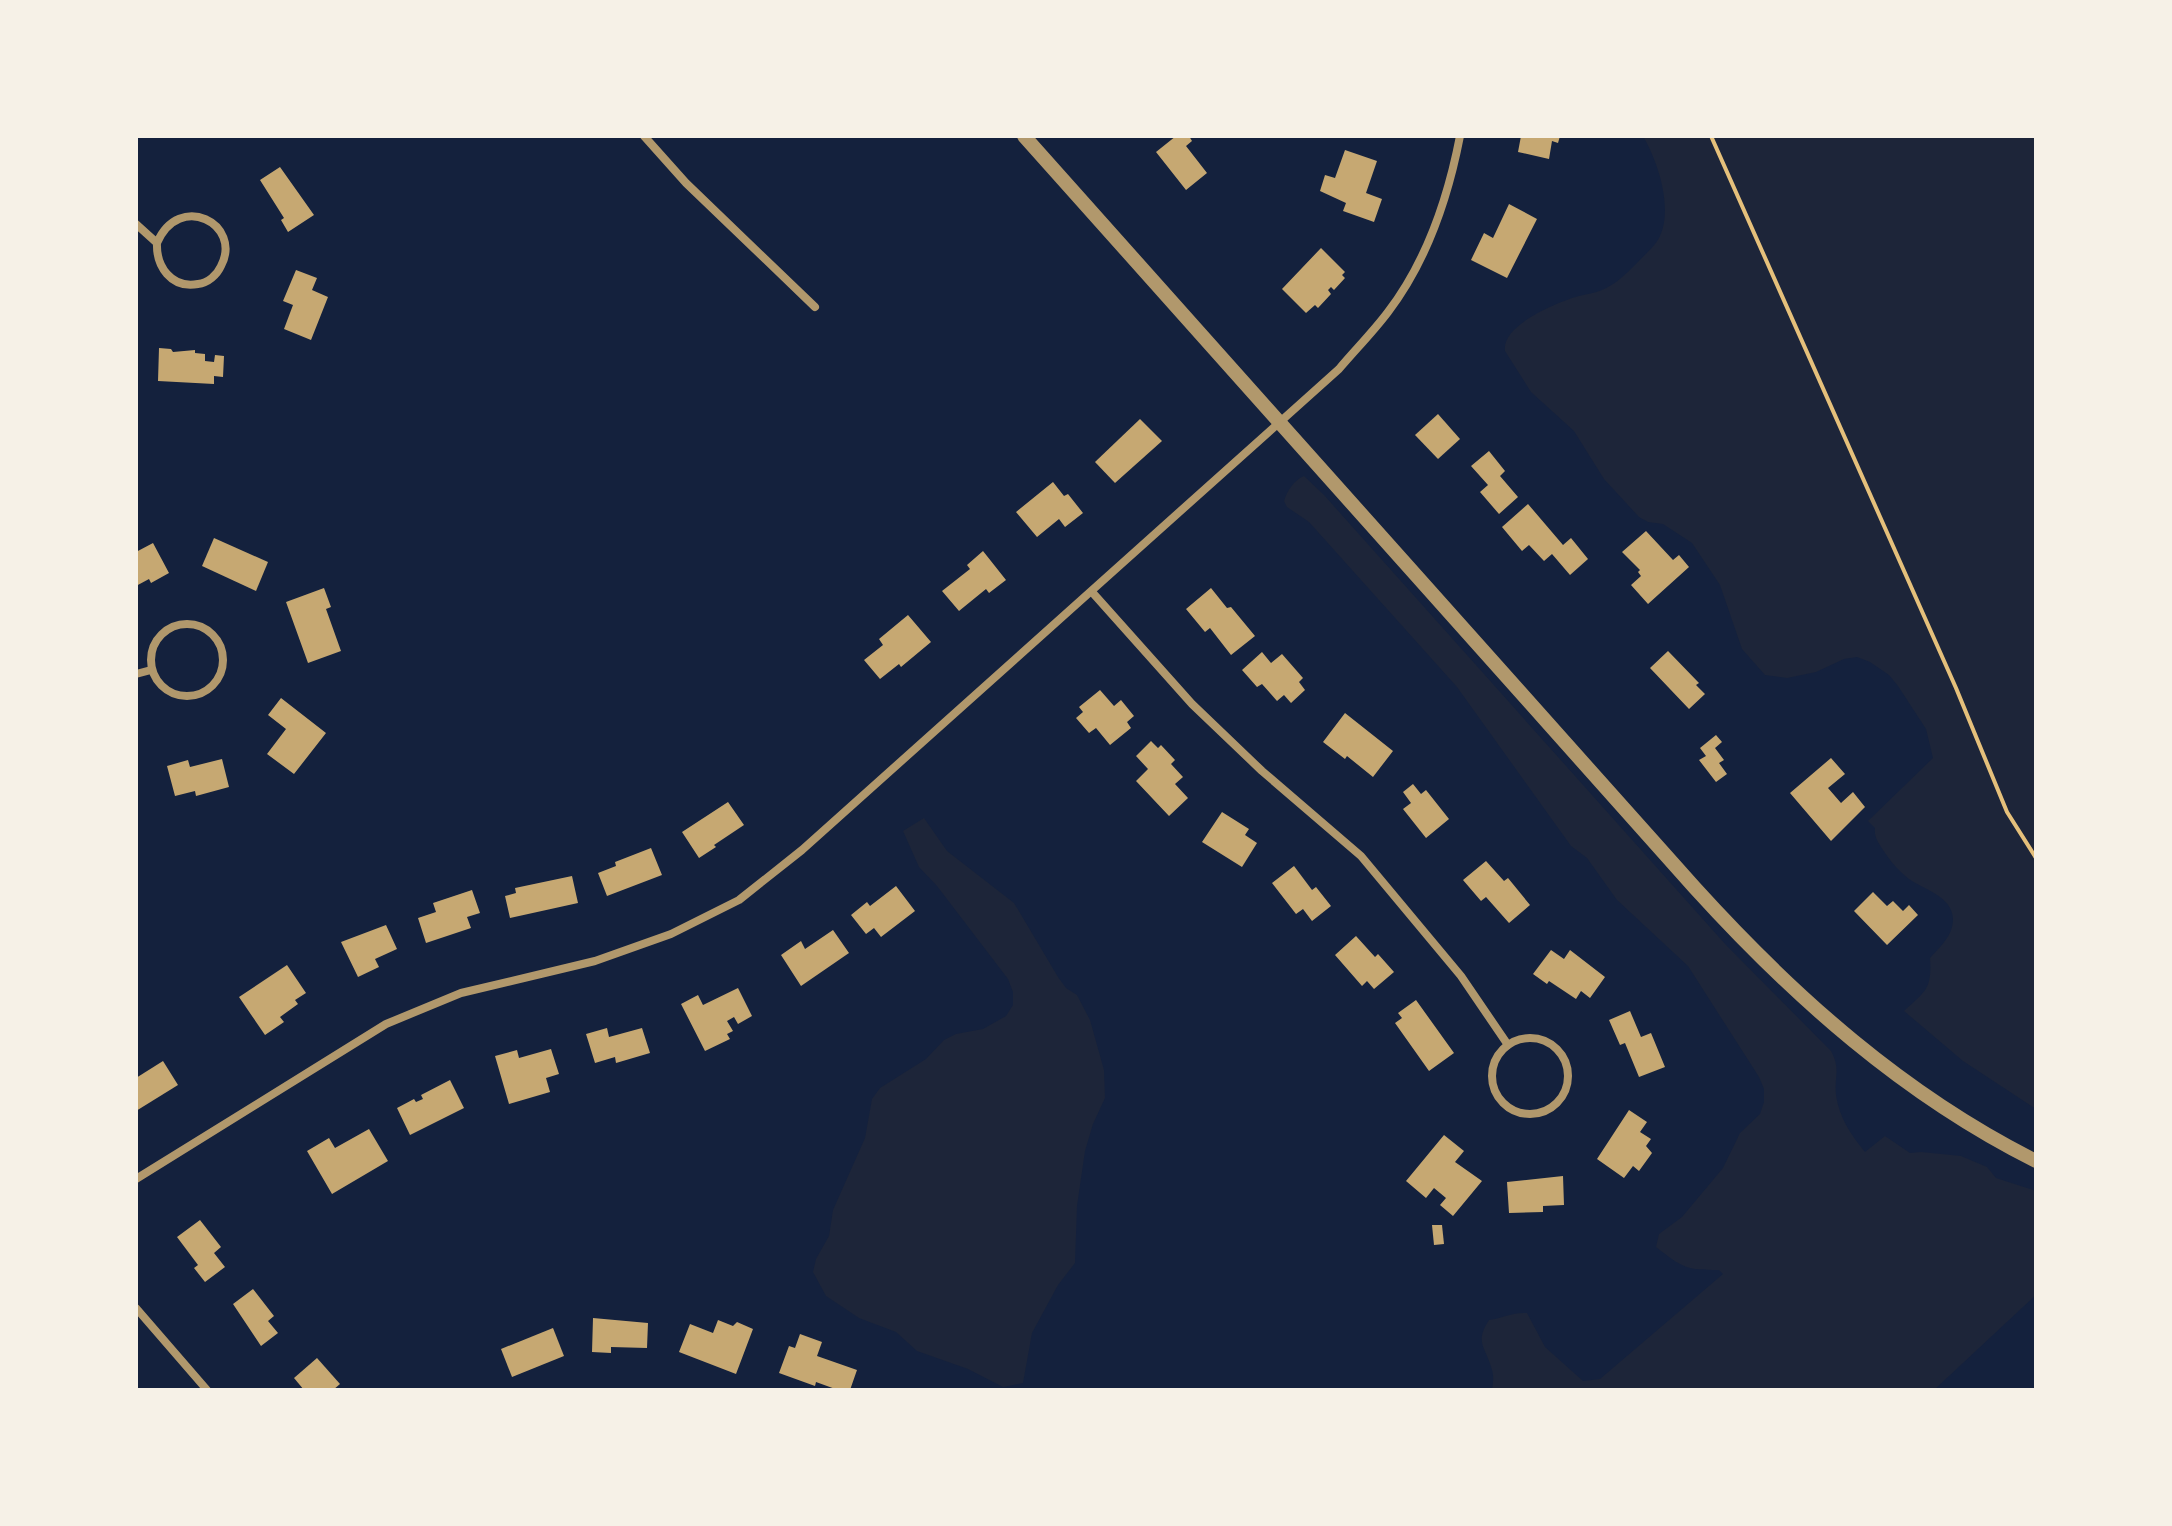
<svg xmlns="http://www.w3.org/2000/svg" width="2172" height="1526" font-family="'Fira Sans',sans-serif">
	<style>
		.green { fill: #1d2539 }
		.building { fill: #c6a872 }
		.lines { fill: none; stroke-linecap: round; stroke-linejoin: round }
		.path { stroke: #e5c07b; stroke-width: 4 }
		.minor { stroke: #b1986c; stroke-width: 8 }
		.tertiary { stroke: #b1986c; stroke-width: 14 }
	</style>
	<rect width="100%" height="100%" fill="#14213d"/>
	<g class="green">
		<path d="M 1643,136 L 2036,136 L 2036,1109 L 1963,1061 L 1904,1011 C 1926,991 1932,989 1930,958 C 1938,949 1949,939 1952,927 C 1959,898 1926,891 1909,879 C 1899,871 1890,861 1883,850 C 1878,842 1874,837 1875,828 L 1868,821 L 1933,758 L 1926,729 L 1898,686 L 1889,675 L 1870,662 L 1857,657 L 1844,659 L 1816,672 L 1787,678 L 1765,675 L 1742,649 L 1720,585 L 1692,543 L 1663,524 L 1648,522 L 1639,517 L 1604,479 L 1574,431 L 1531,392 L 1505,351 C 1501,325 1558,302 1579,296 C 1586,294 1595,293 1602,290 C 1615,285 1627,273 1636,264 C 1644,255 1655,247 1660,236 C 1673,207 1658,162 1643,136 Z"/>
		<path d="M 1304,476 L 1324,495 L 1726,945 L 1831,1051 C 1841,1069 1834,1077 1836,1095 C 1839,1117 1851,1135 1865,1152 L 1885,1136 L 1910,1153 L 1921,1152 L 1961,1156 L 1987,1167 L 1996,1178 L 2036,1191 L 2036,1295 L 1934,1390 L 1492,1390 C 1493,1384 1494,1376 1492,1370 C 1486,1347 1474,1343 1489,1320 C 1503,1318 1513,1312 1527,1313 L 1545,1347 L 1583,1381 L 1600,1379 L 1723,1274 L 1719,1270 C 1686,1270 1683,1268 1656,1247 L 1659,1234 L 1682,1217 L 1723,1168 L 1740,1133 L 1760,1114 L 1764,1102 L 1764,1089 L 1759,1077 L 1688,966 L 1617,900 L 1587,858 L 1571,846 L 1457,687 L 1309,522 L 1287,507 L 1284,501 C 1287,491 1294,480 1304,476 Z"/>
		<polygon points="924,818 947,851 1014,903 1058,977 1066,988 1077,995 1090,1020 1104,1070 1105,1098 1093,1124 1085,1151 1077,1206 1075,1263 1058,1285 1032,1333 1023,1383 1003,1387 968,1369 917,1351 896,1332 859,1318 826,1296 813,1272 816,1259 829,1236 833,1210 865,1138 872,1099 880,1088 926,1059 944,1040 956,1034 983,1029 1006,1016 1013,1005 1013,992 1008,979 937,886 919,867 903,831"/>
	</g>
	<g class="building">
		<polygon points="1176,136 1189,136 1192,141 1186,146 1207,173 1186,190 1156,152"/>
		<polygon points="1521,136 1560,136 1558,143 1552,141 1549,159 1518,152"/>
		<polygon points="1345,150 1377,161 1366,193 1382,199 1374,222 1343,211 1346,203 1320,191 1325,175 1335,178"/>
		<polygon points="280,167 314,215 288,232 281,220 284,218 260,180"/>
		<polygon points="1509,204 1537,219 1507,278 1471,260 1484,233 1493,238"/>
		<polygon points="1321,248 1345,272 1342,275 1345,278 1334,290 1331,287 1328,290 1331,294 1318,308 1315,305 1306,313 1282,289"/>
		<polygon points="296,270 317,278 312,290 328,297 311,340 284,329 293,305 283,301"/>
		<polygon points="159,348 171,349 173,352 195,350 195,353 205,354 205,361 214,362 215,355 224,356 223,377 214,376 214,384 158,381"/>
		<polygon points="1438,414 1460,439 1438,459 1415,435"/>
		<polygon points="1140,419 1162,441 1115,483 1095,462"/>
		<polygon points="1489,451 1505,471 1500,476 1518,497 1499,514 1480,492 1488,485 1471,466"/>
		<polygon points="1053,482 1064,496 1068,494 1083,513 1065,527 1059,519 1037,537 1016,512"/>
		<polygon points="1528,504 1563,545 1571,538 1588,559 1570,575 1552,554 1544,561 1529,545 1522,551 1502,527"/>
		<polygon points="1646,531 1673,560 1679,555 1689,567 1648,604 1631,585 1641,576 1638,572 1640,570 1622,552"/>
		<polygon points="214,538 268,562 256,591 202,566"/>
		<polygon points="153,543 169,573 151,583 149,579 136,586 136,552"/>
		<polygon points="983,551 1006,580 989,593 986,589 959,611 942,591 970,569 967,565"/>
		<polygon points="324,588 331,607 326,609 341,651 308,663 286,602"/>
		<polygon points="1211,588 1227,608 1231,607 1255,636 1231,655 1210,628 1205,632 1186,609"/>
		<polygon points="908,615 931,642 901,667 899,664 880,679 864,660 883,645 879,639"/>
		<polygon points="1668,651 1699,683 1696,685 1705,694 1689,709 1650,668"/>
		<polygon points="1262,652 1271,663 1282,654 1303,678 1299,682 1305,690 1291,703 1284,695 1277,701 1262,684 1257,687 1242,670"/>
		<polygon points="1100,690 1114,706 1121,700 1134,716 1127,722 1131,728 1110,745 1096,728 1089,733 1076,718 1083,712 1079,707"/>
		<polygon points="281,698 326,733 294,774 267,754 286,729 268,715"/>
		<polygon points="1345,713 1393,751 1373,777 1347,756 1345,759 1323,742"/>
		<polygon points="1716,735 1722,742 1715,748 1724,760 1719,763 1727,774 1716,782 1699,760 1706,756 1700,748"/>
		<polygon points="1151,741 1158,748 1161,745 1175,760 1171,764 1183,777 1175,784 1188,798 1169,816 1136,781 1148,769 1136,756"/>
		<polygon points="1831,758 1845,774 1828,788 1841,803 1853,792 1865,807 1831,841 1790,793"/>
		<polygon points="222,759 229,787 196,796 195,791 175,796 167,766 188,760 190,767"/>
		<polygon points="1413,784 1421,794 1426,790 1449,819 1426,838 1403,809 1411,803 1403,792"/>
		<polygon points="728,802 744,825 714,845 716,847 699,858 682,832"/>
		<polygon points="1222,812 1249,829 1245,835 1257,843 1242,867 1202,842"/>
		<polygon points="651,848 662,875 607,896 598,873 616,866 615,862"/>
		<polygon points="1486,861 1504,881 1508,878 1530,905 1509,923 1486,897 1481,901 1463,880"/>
		<polygon points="1294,866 1312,890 1316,887 1331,906 1312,921 1303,909 1296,914 1272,883"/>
		<polygon points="572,876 578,903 510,918 505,896 516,893 515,888"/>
		<polygon points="896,886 915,911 881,937 874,928 866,934 851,915 867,902 870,906"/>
		<polygon points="472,890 480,913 467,917 471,928 426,943 418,918 436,912 433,903"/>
		<polygon points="1873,892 1887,906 1893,901 1903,911 1909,905 1918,915 1887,945 1854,911"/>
		<polygon points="386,925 397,949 375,959 379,967 358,977 341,942"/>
		<polygon points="833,930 849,953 801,986 781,955 801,941 805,949"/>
		<polygon points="1356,936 1375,957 1378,954 1394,972 1374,989 1367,981 1362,986 1335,955"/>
		<polygon points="1551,950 1564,959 1570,950 1605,977 1590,998 1581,991 1576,999 1549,981 1547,984 1533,974"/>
		<polygon points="287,965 306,993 295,1000 298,1004 280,1017 284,1022 265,1035 239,997"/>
		<polygon points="738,988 752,1016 738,1024 734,1017 727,1021 733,1031 727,1034 730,1039 705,1051 681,1004 698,995 703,1005"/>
		<polygon points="1416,1000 1454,1053 1429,1071 1395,1023 1402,1018 1398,1013"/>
		<polygon points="1630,1011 1641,1037 1651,1033 1665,1067 1639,1077 1625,1043 1620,1045 1609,1020"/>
		<polygon points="607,1028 609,1037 642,1028 650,1053 616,1063 615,1057 595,1063 586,1034"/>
		<polygon points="551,1049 559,1074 546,1078 550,1092 509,1104 495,1056 517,1050 519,1058"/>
		<polygon points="163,1061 178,1085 136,1111 136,1078"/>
		<polygon points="450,1080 464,1108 410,1135 397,1108 414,1099 416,1102 423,1099 421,1095"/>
		<polygon points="1629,1110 1647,1122 1640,1132 1651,1139 1646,1146 1652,1153 1639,1171 1633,1166 1624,1178 1597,1159"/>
		<polygon points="369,1129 388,1161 332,1194 307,1151 329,1138 335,1148"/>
		<polygon points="1444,1135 1464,1151 1455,1162 1482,1181 1453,1216 1440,1205 1446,1198 1434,1188 1426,1198 1406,1181"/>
		<polygon points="1563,1176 1564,1205 1543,1206 1543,1212 1509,1213 1507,1182"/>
		<polygon points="200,1220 221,1247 214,1253 225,1267 205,1282 194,1268 198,1265 177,1237"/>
		<polygon points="1432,1225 1442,1225 1444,1244 1434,1245"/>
		<polygon points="253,1289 274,1316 268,1321 278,1333 261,1346 233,1304"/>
		<polygon points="593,1318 648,1323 647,1348 611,1347 611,1353 592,1352"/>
		<polygon points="718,1320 733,1326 737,1322 753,1329 736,1374 679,1352 690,1324 713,1333"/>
		<polygon points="553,1328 564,1356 512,1377 501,1349"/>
		<polygon points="800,1334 822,1342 817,1356 857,1370 850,1390 838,1390 816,1382 815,1386 779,1373 789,1346 795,1348"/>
		<polygon points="317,1358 340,1384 333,1390 304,1390 294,1378"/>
	</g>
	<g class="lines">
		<polyline class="path" points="1711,136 1956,688 2007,812 2036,858"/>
		<g class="minor">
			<polyline points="644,136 686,183 815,307"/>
			<path d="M 136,224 L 157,243 C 156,266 171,289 198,284 C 208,283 217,275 221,266 C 243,224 179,191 157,243"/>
			<polyline points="1092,592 1192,704 1262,771 1361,856 1461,976 1508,1045"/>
			<circle cx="187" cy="660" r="36"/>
			<polyline points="136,674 151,670"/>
			<circle cx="1530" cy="1076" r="38"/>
			<path d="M 136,1179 L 386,1024 L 461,993 L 595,961 L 671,934 L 739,900 L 802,850 L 1339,369 C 1355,350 1373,332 1388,312 C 1427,261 1448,198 1460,136"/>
			<polyline points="136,1308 207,1390"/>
		</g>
		<path class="tertiary" d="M 1024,136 L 1695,888 C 1794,997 1904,1095 2036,1161"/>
	</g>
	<rect width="2172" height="1526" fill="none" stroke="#f6f1e7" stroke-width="276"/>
</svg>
